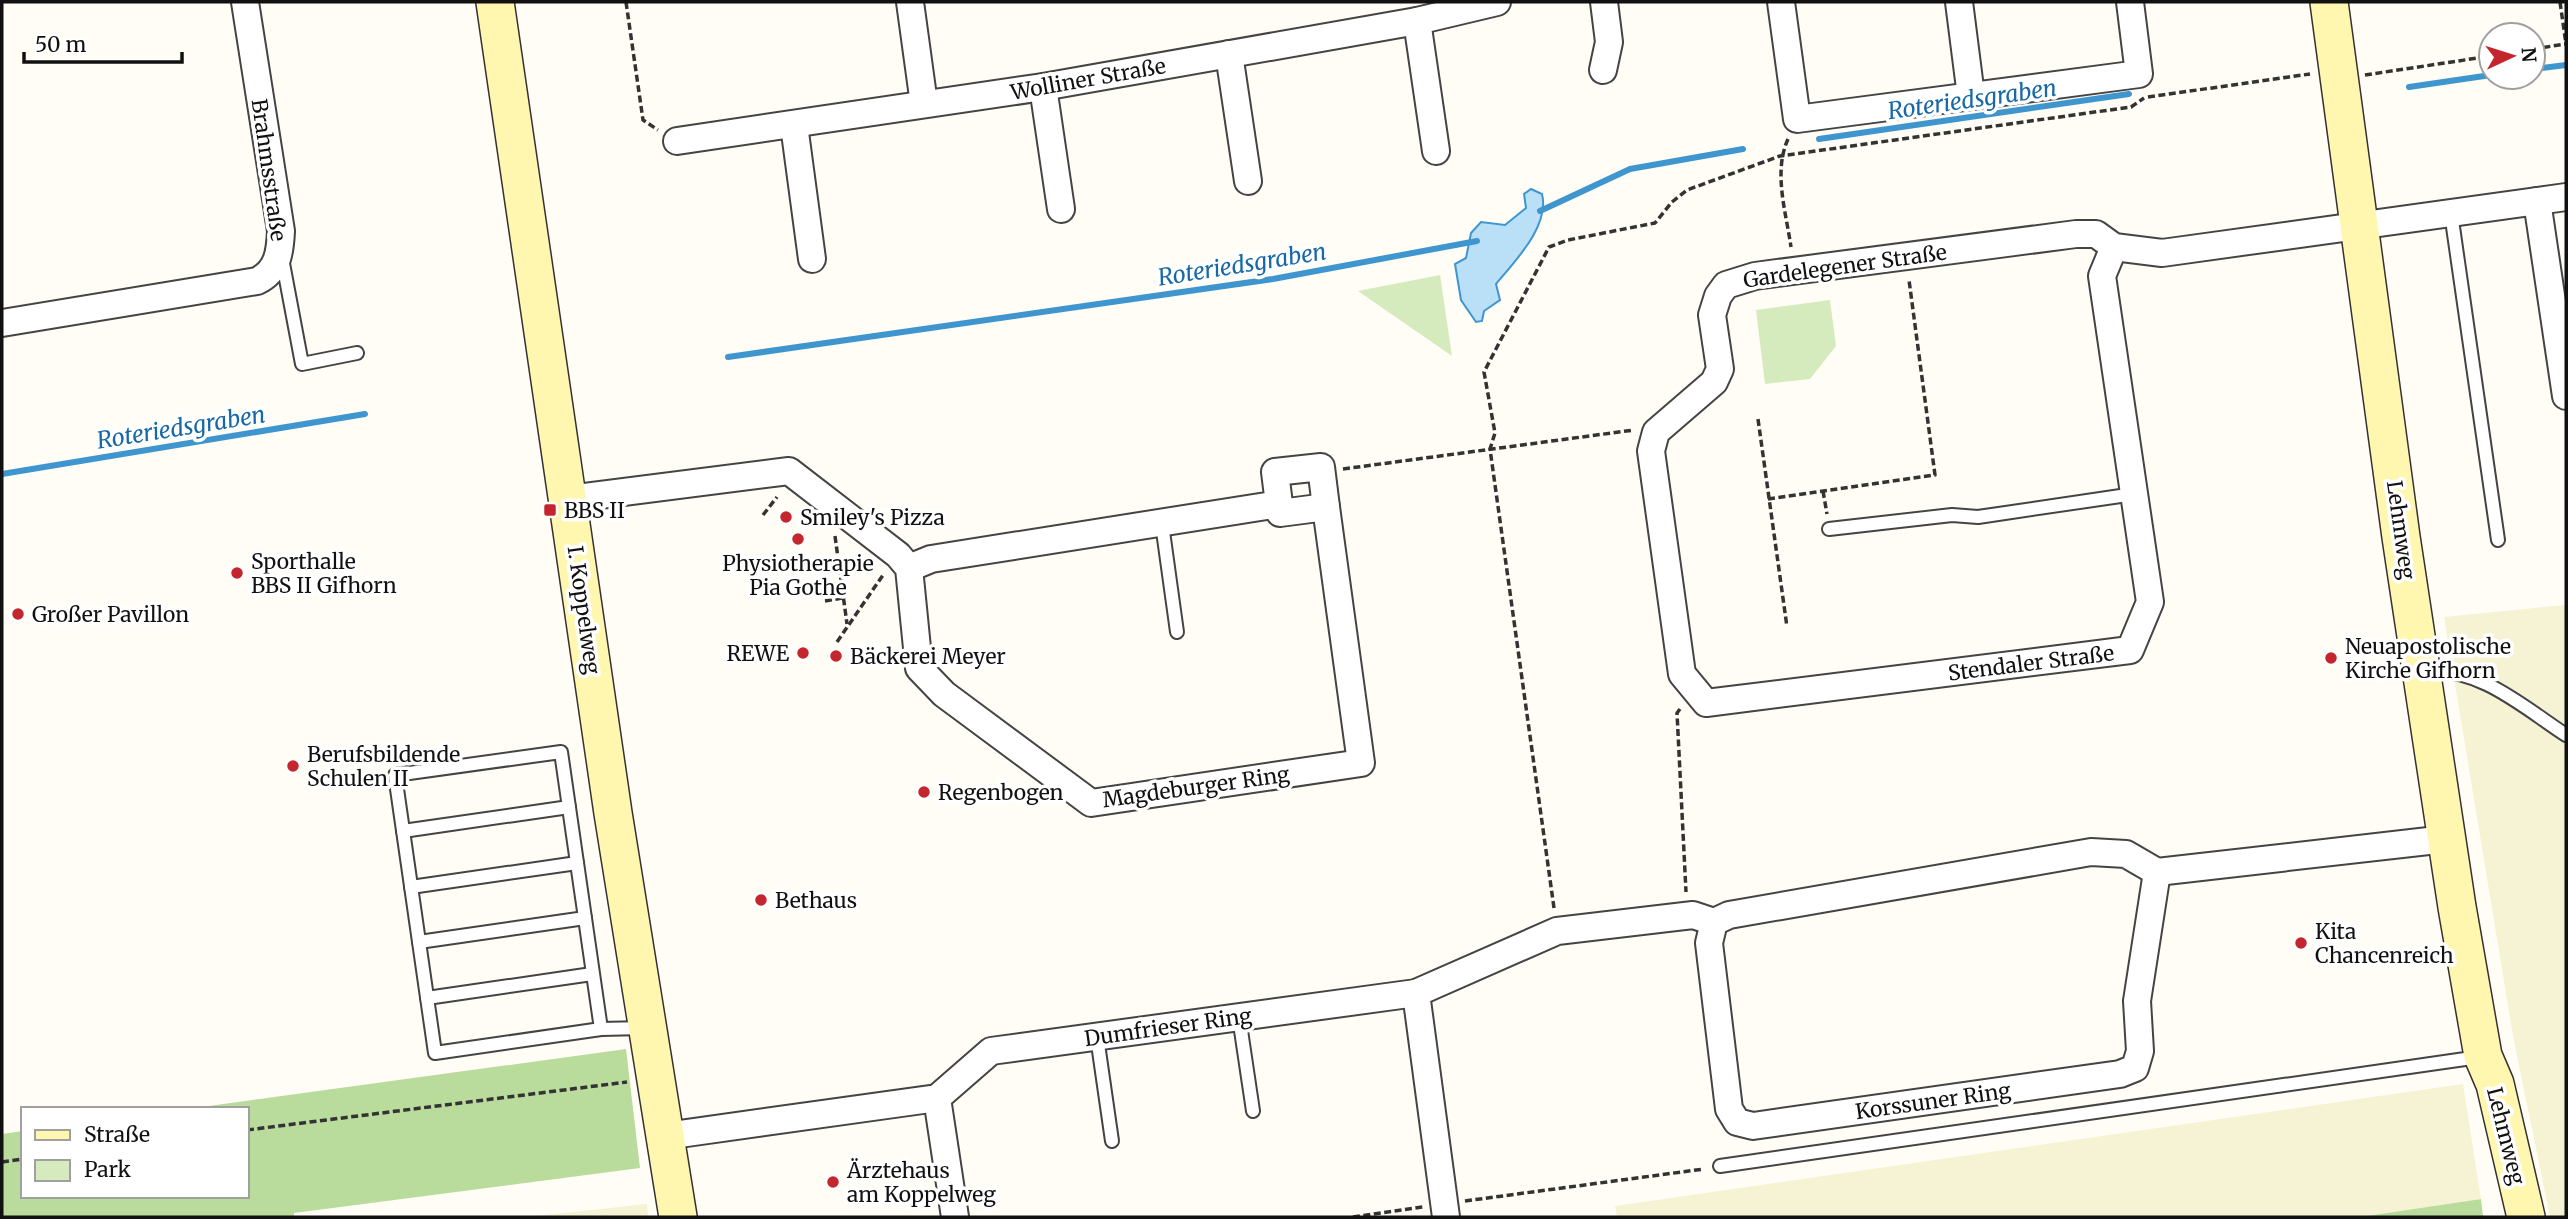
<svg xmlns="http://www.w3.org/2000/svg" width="2568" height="1219" font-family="Merriweather,serif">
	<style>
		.farmland { fill: #f6f3d4 }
		.green { fill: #d5ebbd }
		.forest { fill: #b9dc9c }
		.water { fill: #b9e0f7; stroke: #3f96cf; stroke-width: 2 }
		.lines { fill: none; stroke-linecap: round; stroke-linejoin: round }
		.stream { stroke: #3f96cf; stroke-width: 6 }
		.lane-casing { stroke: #444; stroke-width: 16 }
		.street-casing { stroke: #444; stroke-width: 30 }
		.secondary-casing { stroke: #333; stroke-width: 40 }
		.path { stroke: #333; stroke-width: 3.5; stroke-dasharray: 7 3.5; stroke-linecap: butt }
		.lane { stroke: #fff; stroke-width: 12 }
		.street { stroke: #fff; stroke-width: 26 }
		.secondary { stroke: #fff6b0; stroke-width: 37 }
		.poi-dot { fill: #c4262e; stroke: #fff; stroke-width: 2.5 }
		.labels { text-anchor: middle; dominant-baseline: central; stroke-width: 7; stroke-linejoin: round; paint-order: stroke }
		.street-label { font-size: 21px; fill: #111; stroke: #fff }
		.poi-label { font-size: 21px; fill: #111; stroke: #fff; text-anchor: start }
		.water-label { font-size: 23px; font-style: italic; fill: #1768a6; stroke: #fff }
	</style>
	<rect width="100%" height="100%" fill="#fffdf5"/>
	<g class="farmland">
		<polygon points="2566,605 2566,1217 2550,1217 2513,1036 2444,617"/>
		<polygon points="2463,1084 2481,1199 2360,1217 1617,1217 1615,1206"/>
		<polygon points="647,1204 648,1217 527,1217 646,1204"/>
	</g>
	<g class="green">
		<polygon points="1440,275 1452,356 1358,291"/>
		<polygon points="1830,300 1836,346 1810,379 1765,384 1756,310"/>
	</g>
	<g class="forest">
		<polygon points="626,1049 640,1168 294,1213 294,1217 2,1217 2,1134 23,1131 23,1196 247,1196 247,1109 187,1109"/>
		<polygon points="2481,1199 2483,1217 2360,1217"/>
	</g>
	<path class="water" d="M 1531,189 L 1542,194 C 1550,226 1515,261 1496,284 L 1500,300 L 1484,311 L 1482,321 L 1476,322 L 1461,300 L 1455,264 L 1466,258 L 1471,233 L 1481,222 L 1505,225 L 1526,208 L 1524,194 Z"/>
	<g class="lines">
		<g class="stream">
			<polyline points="2533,69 2566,65"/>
			<polyline points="2409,87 2491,75"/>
			<polyline points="1819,139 2129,94"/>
			<polyline points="1540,211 1630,169 1743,149"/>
			<polyline points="728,357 1273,279 1477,241"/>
			<polyline points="2,474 365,414"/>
		</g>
		<g class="lane-casing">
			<g id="lane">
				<polyline points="2451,213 2498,540"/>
				<polyline points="282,258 302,364 357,353"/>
				<polyline points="1162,524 1177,632"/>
				<polyline points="1829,529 1952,515 1978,517 2134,494"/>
				<path d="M 2425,671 C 2480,667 2523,707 2566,735"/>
				<polyline points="403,831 569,807"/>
				<polyline points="411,887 577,863"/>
				<polyline points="419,942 585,918"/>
				<polyline points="427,998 592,974"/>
				<polyline points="1239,1017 1253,1111"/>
				<polyline points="601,1029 561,752 395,775 435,1053 601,1029 644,1028"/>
				<polyline points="1097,1037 1112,1141"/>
				<polyline points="1720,1166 2479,1057"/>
			</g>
		</g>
		<g class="street-casing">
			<g id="street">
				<polyline points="910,2 924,104"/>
				<polyline points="1781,2 1797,119 2139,74 2130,2"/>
				<polyline points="1959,2 1971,96"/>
				<polyline points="1417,21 1436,151"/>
				<polyline points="1229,54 1248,181"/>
				<polyline points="1603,70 1609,42 1604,2"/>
				<polyline points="1043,87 1061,209"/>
				<polyline points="794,125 812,259"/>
				<polyline points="677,141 1043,87 1417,21 1497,2"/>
				<polyline points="2537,201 2566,396"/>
				<polyline points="2114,247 2102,276 2150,602 2130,650 1706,703 1682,674 1651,451 1656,432 1714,382 1720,369 1712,315 1718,296 1726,285 1755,276 2076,234 2096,234 2114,247 2162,253 2566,197"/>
				<path d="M 2,323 L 257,281 C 278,271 280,252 281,231 L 245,2"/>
				<polyline points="569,499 789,471 898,555 909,568 919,668 944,694 1091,803 1361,763 1326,507"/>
				<polyline points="909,568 931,559 1279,504 1280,513 1326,507 1321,467 1275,472 1279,504"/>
				<polyline points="1714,922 1709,943 1729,1109 1737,1122 1753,1126 2120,1074 2135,1068 2140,1051 2137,1001 2157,872"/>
				<polyline points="1416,993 1446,1217"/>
				<polyline points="937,1098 955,1217"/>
				<polyline points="665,1136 937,1098 991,1051 1416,993 1557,931 1693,915 1714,922 1729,915 2091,852 2126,854 2157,872 2446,839"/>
			</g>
		</g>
		<g class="secondary-casing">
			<g id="secondary">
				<polyline points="495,2 613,813 678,1217"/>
				<polyline points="2329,2 2401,537 2457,907 2483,1056 2495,1084 2526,1217"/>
			</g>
		</g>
		<g class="path">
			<polyline points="626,2 643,120 658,130"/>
			<polyline points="2560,2 2566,44"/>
			<polyline points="2533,49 2566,44"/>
			<polyline points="2365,75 2491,56"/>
			<polyline points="2148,97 2310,74"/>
			<path d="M 1788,139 C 1773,172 1786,212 1791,247"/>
			<polyline points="1758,419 1787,627"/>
			<polyline points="1343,469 1634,430"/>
			<polyline points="1823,491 1827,514"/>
			<polyline points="1768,499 1935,475 1909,280"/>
			<polyline points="763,515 777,497"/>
			<polyline points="835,536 847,624"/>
			<polyline points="825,601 843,598"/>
			<polyline points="837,642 883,575"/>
			<polyline points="1680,709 1677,713 1686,892"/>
			<polyline points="1554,908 1490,449 1495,433 1484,372 1549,247 1568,240 1655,223 1672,202 1687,190 1780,156 2131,107 2144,98"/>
			<polyline points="247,1130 627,1082"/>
			<polyline points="2,1162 23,1159"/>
			<polyline points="1465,1201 1704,1169"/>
			<polyline points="1353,1217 1423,1207"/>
		</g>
		<use href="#lane" class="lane"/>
		<use href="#street" class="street"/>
		<use href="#secondary" class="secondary"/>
	</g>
	<g class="poi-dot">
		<rect x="543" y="503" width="14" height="14" rx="3.5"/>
		<circle cx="786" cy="517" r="7"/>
		<circle cx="798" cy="539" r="7"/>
		<circle cx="237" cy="573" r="7"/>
		<circle cx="18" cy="614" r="7"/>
		<circle cx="803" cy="653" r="7"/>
		<circle cx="836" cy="656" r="7"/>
		<circle cx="2331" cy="658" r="7"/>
		<circle cx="293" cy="766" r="7"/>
		<circle cx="924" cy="792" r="7"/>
		<circle cx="761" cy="900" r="7"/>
		<circle cx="2301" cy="943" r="7"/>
		<circle cx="833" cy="1182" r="7"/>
	</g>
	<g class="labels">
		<g class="street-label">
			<text transform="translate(1088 79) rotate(-10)">Wolliner Straße</text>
			<text transform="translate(269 170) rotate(82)">Brahmsstraße</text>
			<text transform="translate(1845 266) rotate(-8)">Gardelegener Straße</text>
			<text transform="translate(2401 530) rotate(82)">Lehmweg</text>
			<text transform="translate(584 610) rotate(82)">I. Koppelweg</text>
			<text transform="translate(2031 663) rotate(-7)">Stendaler Straße</text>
			<text transform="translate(1196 787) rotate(-8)">Magdeburger Ring</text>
			<text transform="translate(1168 1027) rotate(-8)">Dumfrieser Ring</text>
			<text transform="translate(1933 1101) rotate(-8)">Korssuner Ring</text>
			<text transform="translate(2506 1136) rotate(76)">Lehmweg</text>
		</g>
		<g class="poi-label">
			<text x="564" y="510">BBS II</text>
			<text x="800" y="517">Smiley's Pizza</text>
			<text x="251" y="561">Sporthalle<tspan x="251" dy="24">BBS II Gifhorn</tspan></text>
			<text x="798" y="563" text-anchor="middle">Physiotherapie<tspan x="798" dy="24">Pia Gothe</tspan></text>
			<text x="32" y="614">Großer Pavillon</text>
			<text x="2345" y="646">Neuapostolische<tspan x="2345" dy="24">Kirche Gifhorn</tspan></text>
			<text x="789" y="653" text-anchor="end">REWE</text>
			<text x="850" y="656">Bäckerei Meyer</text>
			<text x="307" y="754">Berufsbildende<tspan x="307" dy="24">Schulen II</tspan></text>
			<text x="938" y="792">Regenbogen</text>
			<text x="775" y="900">Bethaus</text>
			<text x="2315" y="931">Kita<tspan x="2315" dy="24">Chancenreich</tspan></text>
			<text x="847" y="1170">Ärztehaus<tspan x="847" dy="24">am Koppelweg</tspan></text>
		</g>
		<g class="water-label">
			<text transform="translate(1972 99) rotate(-8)">Roteriedsgraben</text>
			<text transform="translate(1242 264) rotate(-9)">Roteriedsgraben</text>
			<text transform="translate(181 427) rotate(-9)">Roteriedsgraben</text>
		</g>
	</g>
	<rect width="2568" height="1219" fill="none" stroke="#111111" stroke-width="7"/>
	<rect x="21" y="1107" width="228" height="91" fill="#ffffff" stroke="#a0a0a0" stroke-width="2"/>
	<rect x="35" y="1130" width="35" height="10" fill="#fff6b0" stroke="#a0a0a0" stroke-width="2"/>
	<text x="84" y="1142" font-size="21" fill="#111111">Straße</text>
	<rect x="35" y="1160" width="35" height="21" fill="#d5ebbd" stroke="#a0a0a0" stroke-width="2"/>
	<text x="84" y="1177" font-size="21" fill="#111111">Park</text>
	<g transform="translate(2512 56) rotate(86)"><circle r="33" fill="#ffffff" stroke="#a0a0a0" stroke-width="2"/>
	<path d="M0-5L12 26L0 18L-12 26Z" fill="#c4262e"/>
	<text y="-10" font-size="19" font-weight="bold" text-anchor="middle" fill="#111111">N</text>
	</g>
	<path d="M24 52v10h158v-10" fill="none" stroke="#111111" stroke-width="3.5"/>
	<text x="35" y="52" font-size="21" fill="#111111" stroke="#ffffff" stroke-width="5" paint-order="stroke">50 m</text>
</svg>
